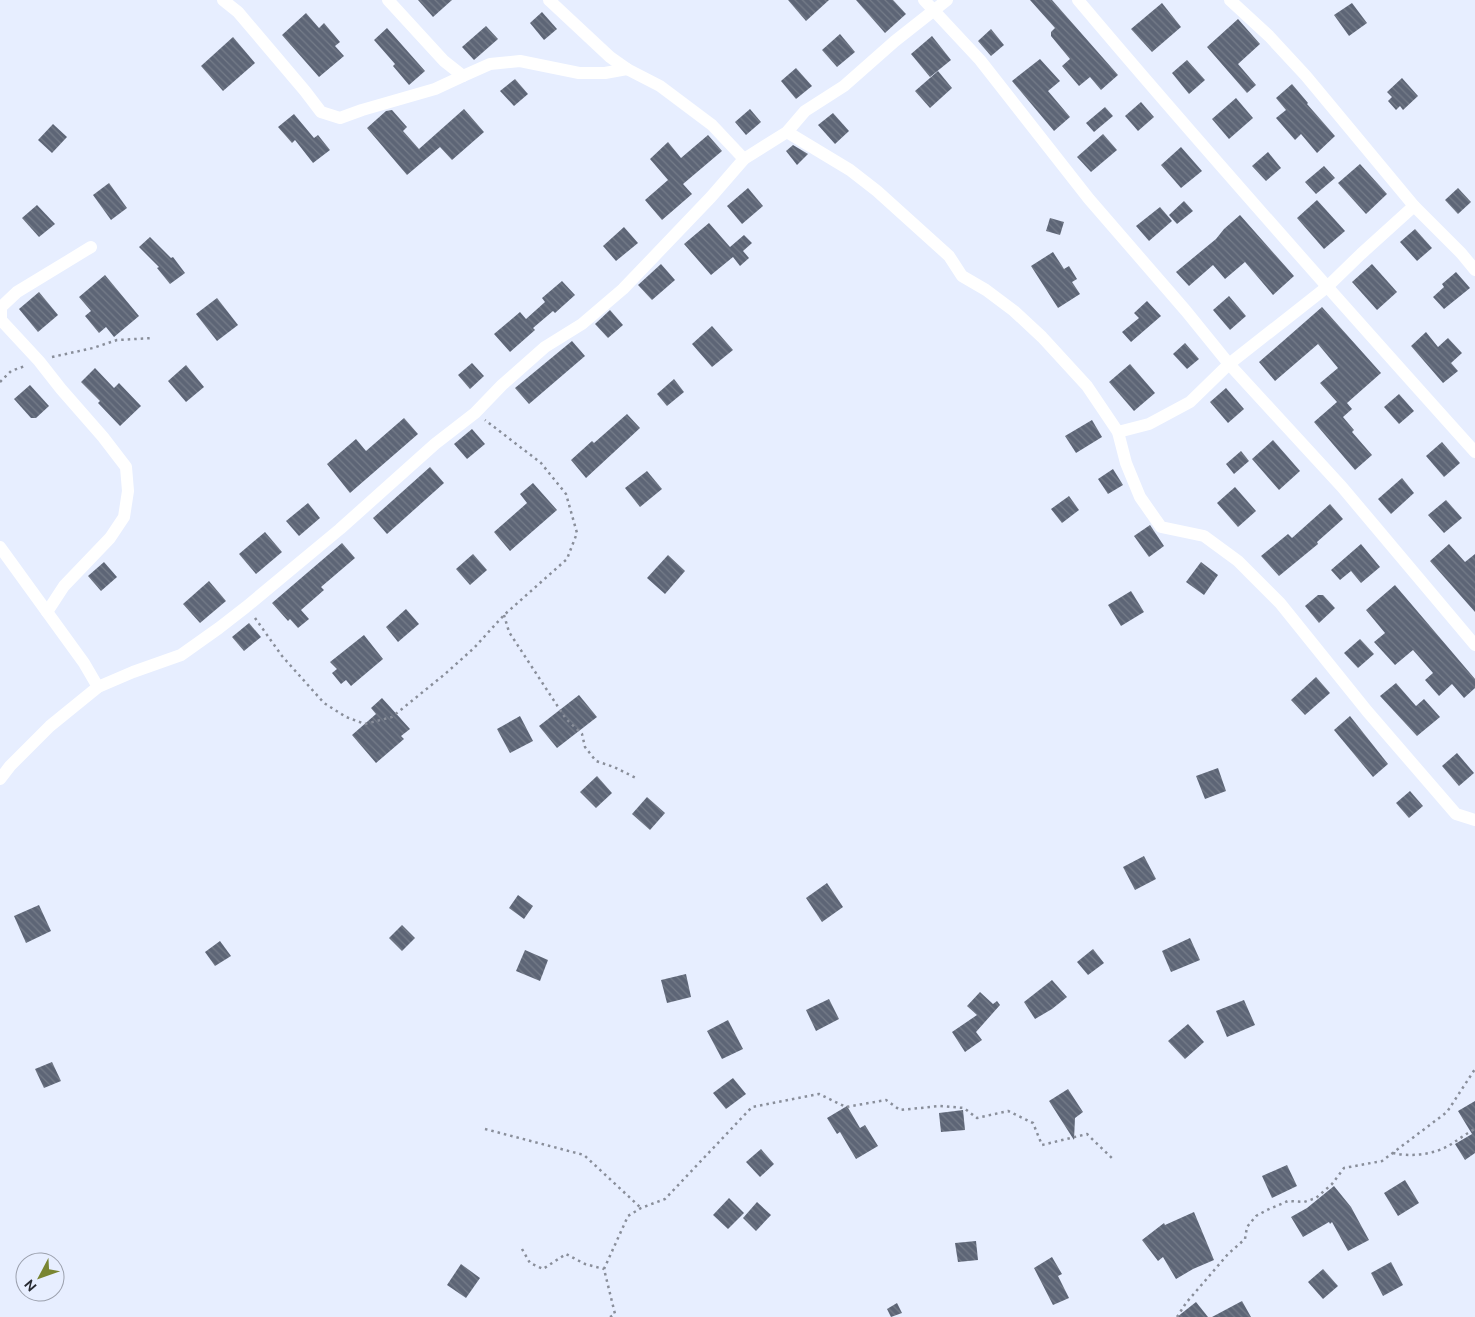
<svg xmlns="http://www.w3.org/2000/svg" width="1475" height="1317" font-family="Ubuntu,sans-serif">
	<style>
		.building { fill: url(#building-back-hatch) }
		.lines { fill: none; stroke-linecap: round; stroke-linejoin: round }
		.path { stroke: #898e9a; stroke-width: 2.5; stroke-dasharray: 2.5 4; stroke-linecap: butt }
		.street { stroke: #fff; stroke-width: 12 }
	</style>
	<defs>
		<pattern id="building-back-hatch" width="6" height="6" patternUnits="userSpaceOnUse" patternTransform="scale(1.25)"><rect width="6" height="6" fill="#5d6576"/><path d="M-1 5l2 2M0 0l6 6M5-1l2 2" fill="none" stroke="#757c89"/></pattern>
	</defs>
	<rect width="100%" height="100%" fill="#e7eeff"/>
	<g class="building">
		<polygon points="418,0 452,0 433,17"/>
		<polygon points="788,0 829,0 806,21"/>
		<polygon points="856,0 893,0 906,14 885,33"/>
		<polygon points="1030,0 1052,0 1118,75 1101,90 1090,77 1079,86 1062,66 1070,59 1051,36 1051,32 1055,28"/>
		<polygon points="1162,3 1181,27 1152,52 1131,29"/>
		<polygon points="1352,3 1367,23 1349,36 1334,15"/>
		<polygon points="542,12 557,29 544,40 530,23"/>
		<polygon points="306,13 319,28 324,23 340,42 335,46 344,56 319,77 282,35"/>
		<polygon points="1238,19 1260,44 1238,64 1256,85 1247,93 1207,47"/>
		<polygon points="486,26 498,39 474,60 462,47"/>
		<polygon points="387,28 425,71 409,85 393,66 395,64 374,40"/>
		<polygon points="991,29 1004,45 991,56 978,41"/>
		<polygon points="840,34 855,52 837,67 822,50"/>
		<polygon points="932,36 951,60 930,77 911,54"/>
		<polygon points="233,37 255,63 223,91 201,66"/>
		<polygon points="1040,59 1060,81 1048,91 1070,117 1054,131 1012,81"/>
		<polygon points="1187,60 1205,80 1189,94 1172,73"/>
		<polygon points="796,68 812,86 796,99 781,81"/>
		<polygon points="938,71 952,88 930,108 915,91"/>
		<polygon points="1402,78 1418,96 1403,110 1400,106 1396,110 1388,101 1392,97 1387,92"/>
		<polygon points="515,79 528,94 514,106 500,91"/>
		<polygon points="1292,84 1308,103 1307,104 1335,136 1317,153 1301,134 1295,140 1276,118 1286,110 1276,98"/>
		<polygon points="1236,98 1253,118 1229,139 1212,119"/>
		<polygon points="1141,102 1154,117 1138,131 1125,116"/>
		<polygon points="1105,107 1113,116 1094,132 1086,123"/>
		<polygon points="464,109 484,132 452,160 440,147 407,175 367,128 386,111 392,110 407,127 403,131 419,149"/>
		<polygon points="750,109 761,122 746,135 735,122"/>
		<polygon points="833,113 849,131 835,144 818,125"/>
		<polygon points="294,114 314,138 318,135 330,150 313,163 295,140 292,143 278,127"/>
		<polygon points="53,124 67,137 52,153 38,140"/>
		<polygon points="1103,134 1117,150 1091,172 1077,157"/>
		<polygon points="708,135 722,151 683,184 692,194 662,220 645,200 668,180 650,159 668,142 681,158"/>
		<polygon points="793,145 808,154 797,165 786,151"/>
		<polygon points="1181,147 1202,171 1181,188 1161,165"/>
		<polygon points="1268,152 1281,168 1266,181 1252,166"/>
		<polygon points="1360,164 1387,194 1366,214 1338,183"/>
		<polygon points="1324,166 1335,178 1316,194 1305,182"/>
		<polygon points="109,183 127,208 111,220 93,195"/>
		<polygon points="748,188 763,206 742,224 727,206"/>
		<polygon points="1458,188 1471,202 1458,214 1445,200"/>
		<polygon points="1317,200 1345,231 1324,249 1297,218"/>
		<polygon points="1184,201 1193,211 1177,224 1169,215"/>
		<polygon points="37,205 55,224 39,237 22,218"/>
		<polygon points="1160,207 1172,221 1149,241 1136,226"/>
		<polygon points="1240,215 1294,276 1273,295 1245,262 1225,279 1213,265 1189,286 1176,272 1216,239 1224,229"/>
		<polygon points="1050,218 1064,222 1060,235 1046,231"/>
		<polygon points="709,223 730,247 744,235 752,243 743,251 749,258 740,266 733,257 711,275 684,244"/>
		<polygon points="624,227 638,243 616,261 603,246"/>
		<polygon points="1415,229 1432,248 1417,261 1400,242"/>
		<polygon points="150,237 171,258 173,257 185,273 170,284 157,268 159,267 139,247"/>
		<polygon points="1053,252 1064,269 1069,266 1077,279 1072,282 1080,294 1058,308 1031,266"/>
		<polygon points="661,264 675,280 652,300 638,285"/>
		<polygon points="1372,264 1397,292 1377,310 1352,282"/>
		<polygon points="1456,272 1470,288 1444,309 1433,297 1444,287 1442,284"/>
		<polygon points="105,275 139,316 114,337 106,327 99,333 85,316 91,311 79,297"/>
		<polygon points="562,281 575,295 555,313 553,311 533,328 535,330 510,352 494,334 520,312 526,319 545,302 542,298"/>
		<polygon points="39,292 58,315 38,332 19,309"/>
		<polygon points="1229,296 1246,316 1230,330 1213,310"/>
		<polygon points="217,298 238,325 217,341 196,314"/>
		<polygon points="1147,301 1161,316 1131,342 1122,332 1139,318 1134,313"/>
		<polygon points="1322,307 1381,373 1347,403 1352,409 1343,417 1354,430 1352,432 1372,455 1355,470 1314,422 1337,402 1320,383 1338,368 1318,344 1275,381 1259,362"/>
		<polygon points="610,310 623,325 608,338 595,324"/>
		<polygon points="712,326 733,350 712,367 692,344"/>
		<polygon points="1426,332 1438,347 1448,338 1462,353 1451,363 1458,371 1443,383 1411,346"/>
		<polygon points="572,341 585,356 529,404 515,388"/>
		<polygon points="1185,343 1199,359 1187,369 1173,354"/>
		<polygon points="472,363 484,376 470,389 458,375"/>
		<polygon points="1130,364 1155,393 1134,411 1109,382"/>
		<polygon points="186,365 204,387 186,402 168,381"/>
		<polygon points="95,368 114,388 119,383 141,406 120,426 98,403 100,401 81,382"/>
		<polygon points="674,379 684,392 667,406 657,394"/>
		<polygon points="30,385 49,406 36,418 31,418 14,399"/>
		<polygon points="1226,388 1244,409 1228,423 1210,402"/>
		<polygon points="1399,394 1414,411 1399,424 1384,407"/>
		<polygon points="627,414 640,428 586,478 571,460 592,441 594,443"/>
		<polygon points="404,418 418,434 350,493 327,464 356,439 366,451"/>
		<polygon points="1092,420 1102,437 1076,453 1065,436"/>
		<polygon points="472,429 485,444 467,459 454,444"/>
		<polygon points="1273,440 1300,471 1279,490 1252,459"/>
		<polygon points="1442,442 1460,463 1444,477 1426,456"/>
		<polygon points="1241,451 1249,461 1234,474 1226,464"/>
		<polygon points="430,467 444,483 387,534 373,518"/>
		<polygon points="1113,469 1123,485 1108,494 1098,479"/>
		<polygon points="647,471 662,489 640,507 625,488"/>
		<polygon points="1402,478 1414,493 1391,514 1378,499"/>
		<polygon points="533,483 557,510 510,551 494,532 527,503 520,494"/>
		<polygon points="1235,487 1256,511 1238,527 1217,503"/>
		<polygon points="1069,496 1079,510 1062,523 1051,509"/>
		<polygon points="1446,500 1462,518 1444,533 1428,515"/>
		<polygon points="308,503 320,518 299,536 286,521"/>
		<polygon points="1330,504 1343,519 1317,542 1318,544 1279,576 1261,556 1288,534 1292,538"/>
		<polygon points="1150,525 1164,546 1149,557 1134,536"/>
		<polygon points="265,532 282,552 256,574 239,554"/>
		<polygon points="342,543 355,558 321,587 324,590 301,610 309,619 298,628 290,619 288,621 272,603"/>
		<polygon points="1361,544 1380,567 1361,583 1351,571 1340,580 1331,570"/>
		<polygon points="1449,544 1465,562 1475,554 1475,612 1430,561"/>
		<polygon points="473,554 487,570 470,585 456,569"/>
		<polygon points="668,555 685,571 665,594 647,578"/>
		<polygon points="104,562 117,577 101,591 88,576"/>
		<polygon points="1201,562 1218,575 1204,595 1186,582"/>
		<polygon points="209,581 226,601 200,623 183,604"/>
		<polygon points="1395,585 1475,679 1475,688 1464,698 1452,684 1439,696 1425,680 1433,673 1413,650 1395,665 1374,642 1385,633 1366,610"/>
		<polygon points="1131,591 1144,612 1121,626 1108,605"/>
		<polygon points="1318,595 1323,595 1335,608 1319,623 1305,606"/>
		<polygon points="406,609 419,624 398,642 386,627"/>
		<polygon points="249,623 261,637 244,651 232,637"/>
		<polygon points="364,635 383,659 351,686 346,680 341,684 332,673 337,669 330,662"/>
		<polygon points="1360,639 1374,654 1358,668 1344,653"/>
		<polygon points="1316,677 1330,693 1305,715 1291,700"/>
		<polygon points="1396,683 1416,706 1424,699 1440,717 1417,736 1380,696"/>
		<polygon points="579,695 597,717 557,748 539,726"/>
		<polygon points="382,698 410,729 401,736 404,739 376,763 352,735 376,714 371,708"/>
		<polygon points="520,716 533,741 510,753 497,729"/>
		<polygon points="1350,716 1388,764 1373,777 1334,730"/>
		<polygon points="1457,753 1474,773 1459,786 1442,766"/>
		<polygon points="1218,768 1226,791 1205,799 1196,776"/>
		<polygon points="597,776 612,793 596,808 580,792"/>
		<polygon points="1410,791 1423,806 1409,818 1396,803"/>
		<polygon points="647,797 665,813 650,830 632,814"/>
		<polygon points="1144,856 1156,879 1135,890 1123,867"/>
		<polygon points="827,883 843,907 822,922 806,898"/>
		<polygon points="518,895 533,906 524,919 509,908"/>
		<polygon points="39,905 51,931 26,943 14,916"/>
		<polygon points="402,925 415,938 402,951 389,938"/>
		<polygon points="1190,938 1200,960 1171,972 1162,951"/>
		<polygon points="220,941 231,956 215,966 205,952"/>
		<polygon points="1093,949 1104,963 1088,975 1077,962"/>
		<polygon points="525,950 548,960 540,981 516,971"/>
		<polygon points="686,974 691,997 667,1003 661,980"/>
		<polygon points="1052,980 1067,997 1052,1009 1035,1019 1024,1002"/>
		<polygon points="980,992 993,1004 997,1001 1000,1005 976,1032 982,1040 965,1052 952,1032 977,1015 967,1006"/>
		<polygon points="829,999 839,1019 816,1031 806,1010"/>
		<polygon points="1244,1000 1255,1025 1227,1037 1216,1011"/>
		<polygon points="728,1020 743,1049 722,1059 707,1031"/>
		<polygon points="1188,1024 1204,1042 1185,1059 1168,1041"/>
		<polygon points="52,1062 61,1081 44,1088 35,1069"/>
		<polygon points="733,1078 746,1094 726,1109 713,1093"/>
		<polygon points="1068,1089 1083,1112 1075,1118 1074,1140 1049,1101"/>
		<polygon points="1475,1101 1475,1153 1465,1160 1455,1144 1472,1134 1458,1111"/>
		<polygon points="847,1106 860,1128 865,1125 878,1146 856,1159 840,1132 837,1134 827,1118"/>
		<polygon points="963,1110 965,1130 941,1132 939,1113"/>
		<polygon points="761,1149 774,1164 760,1177 746,1162"/>
		<polygon points="1287,1165 1297,1186 1272,1198 1262,1176"/>
		<polygon points="1405,1180 1419,1203 1398,1216 1384,1193"/>
		<polygon points="1334,1186 1351,1207 1369,1240 1348,1251 1332,1222 1330,1224 1329,1222 1303,1237 1291,1217 1307,1208"/>
		<polygon points="729,1198 744,1213 728,1229 713,1215"/>
		<polygon points="757,1202 771,1215 756,1231 743,1218"/>
		<polygon points="1194,1212 1214,1260 1193,1269 1176,1279 1163,1257 1158,1261 1142,1240 1164,1223 1165,1225"/>
		<polygon points="976,1241 978,1260 958,1262 955,1243"/>
		<polygon points="1052,1257 1062,1274 1058,1276 1069,1298 1053,1305 1034,1268"/>
		<polygon points="1391,1262 1403,1285 1383,1296 1371,1273"/>
		<polygon points="461,1264 480,1278 466,1298 447,1285"/>
		<polygon points="1323,1269 1338,1286 1323,1299 1308,1282"/>
		<polygon points="1242,1301 1251,1317 1212,1317"/>
		<polygon points="1196,1302 1208,1317 1177,1317"/>
		<polygon points="897,1303 902,1313 891,1317 887,1309"/>
	</g>
	<g class="lines">
		<g class="path">
			<polyline points="52,357 93,348 117,340 153,338"/>
			<polyline points="0,382 11,371 25,366"/>
			<polyline points="504,615 509,632 566,719 582,734 585,747 596,761 614,767 638,779"/>
			<polyline points="255,618 282,656 324,703 346,717 365,724 392,717 445,674 474,648 504,615 567,559 577,533 566,494 541,463 485,420"/>
			<polyline points="485,1129 584,1155 641,1208"/>
			<path d="M 1393,1153 C 1410,1157 1432,1155 1448,1146 C 1457,1141 1465,1134 1475,1129"/>
			<polyline points="522,1249 530,1263 543,1269 566,1254 585,1264 604,1269"/>
			<polyline points="610,1317 615,1314 604,1269 628,1216 641,1208 665,1199 752,1107 819,1094 846,1107 886,1100 900,1110 940,1106 964,1108 977,1118 1008,1111 1033,1123 1042,1145 1087,1134 1114,1160"/>
			<polyline points="1177,1317 1186,1303 1228,1254 1245,1239 1247,1227 1256,1216 1267,1210 1288,1201 1304,1202 1316,1198 1332,1184 1344,1168 1382,1161 1447,1112 1475,1069"/>
		</g>
		<g class="street">
			<polyline points="223,0 238,12 305,91 321,112 340,118 362,110 435,89 463,76"/>
			<polyline points="388,0 444,61 463,76 490,64 520,61 579,73 605,73 627,69"/>
			<polyline points="549,0 610,57 627,69 660,86 712,125 744,159"/>
			<polyline points="924,0 980,60 1089,199 1186,311 1229,364 1342,487 1475,645"/>
			<path d="M 1078,0 C 1207,153 1341,303 1475,452"/>
			<polyline points="787,132 850,170 877,191 949,256 962,276 986,290 1014,311 1042,337 1087,386 1118,432 1126,463 1140,497 1161,527 1204,536 1238,561 1280,603 1367,711 1456,814 1475,820"/>
			<polyline points="1414,206 1461,253 1475,270"/>
			<polyline points="1118,432 1149,424 1190,402 1229,364 1327,287 1361,254 1414,206 1306,76 1269,36 1230,0"/>
			<polyline points="0,547 84,663 98,687"/>
			<polyline points="47,612 64,586 110,538 124,517 128,491 126,467 103,437 61,389 39,361 1,320 1,307 17,292 91,247"/>
			<polyline points="0,779 10,766 50,726 98,687 133,672 181,655 219,628 246,607 340,529 435,444 475,413 502,385 545,347 582,324 623,289 711,197 744,159 787,132 805,111 844,86 895,41 947,0"/>
		</g>
	</g>
	<g transform="translate(40 1277) rotate(229)"><circle r="24" fill="#e7eeff" stroke="#9ba0ad"/>
	<path d="M0-4L9 19L0 12L-9 19Z" fill="#798532"/>
	<text y="-8" font-size="14" font-weight="bold" text-anchor="middle" fill="#282b33">N</text>
	</g>
</svg>
